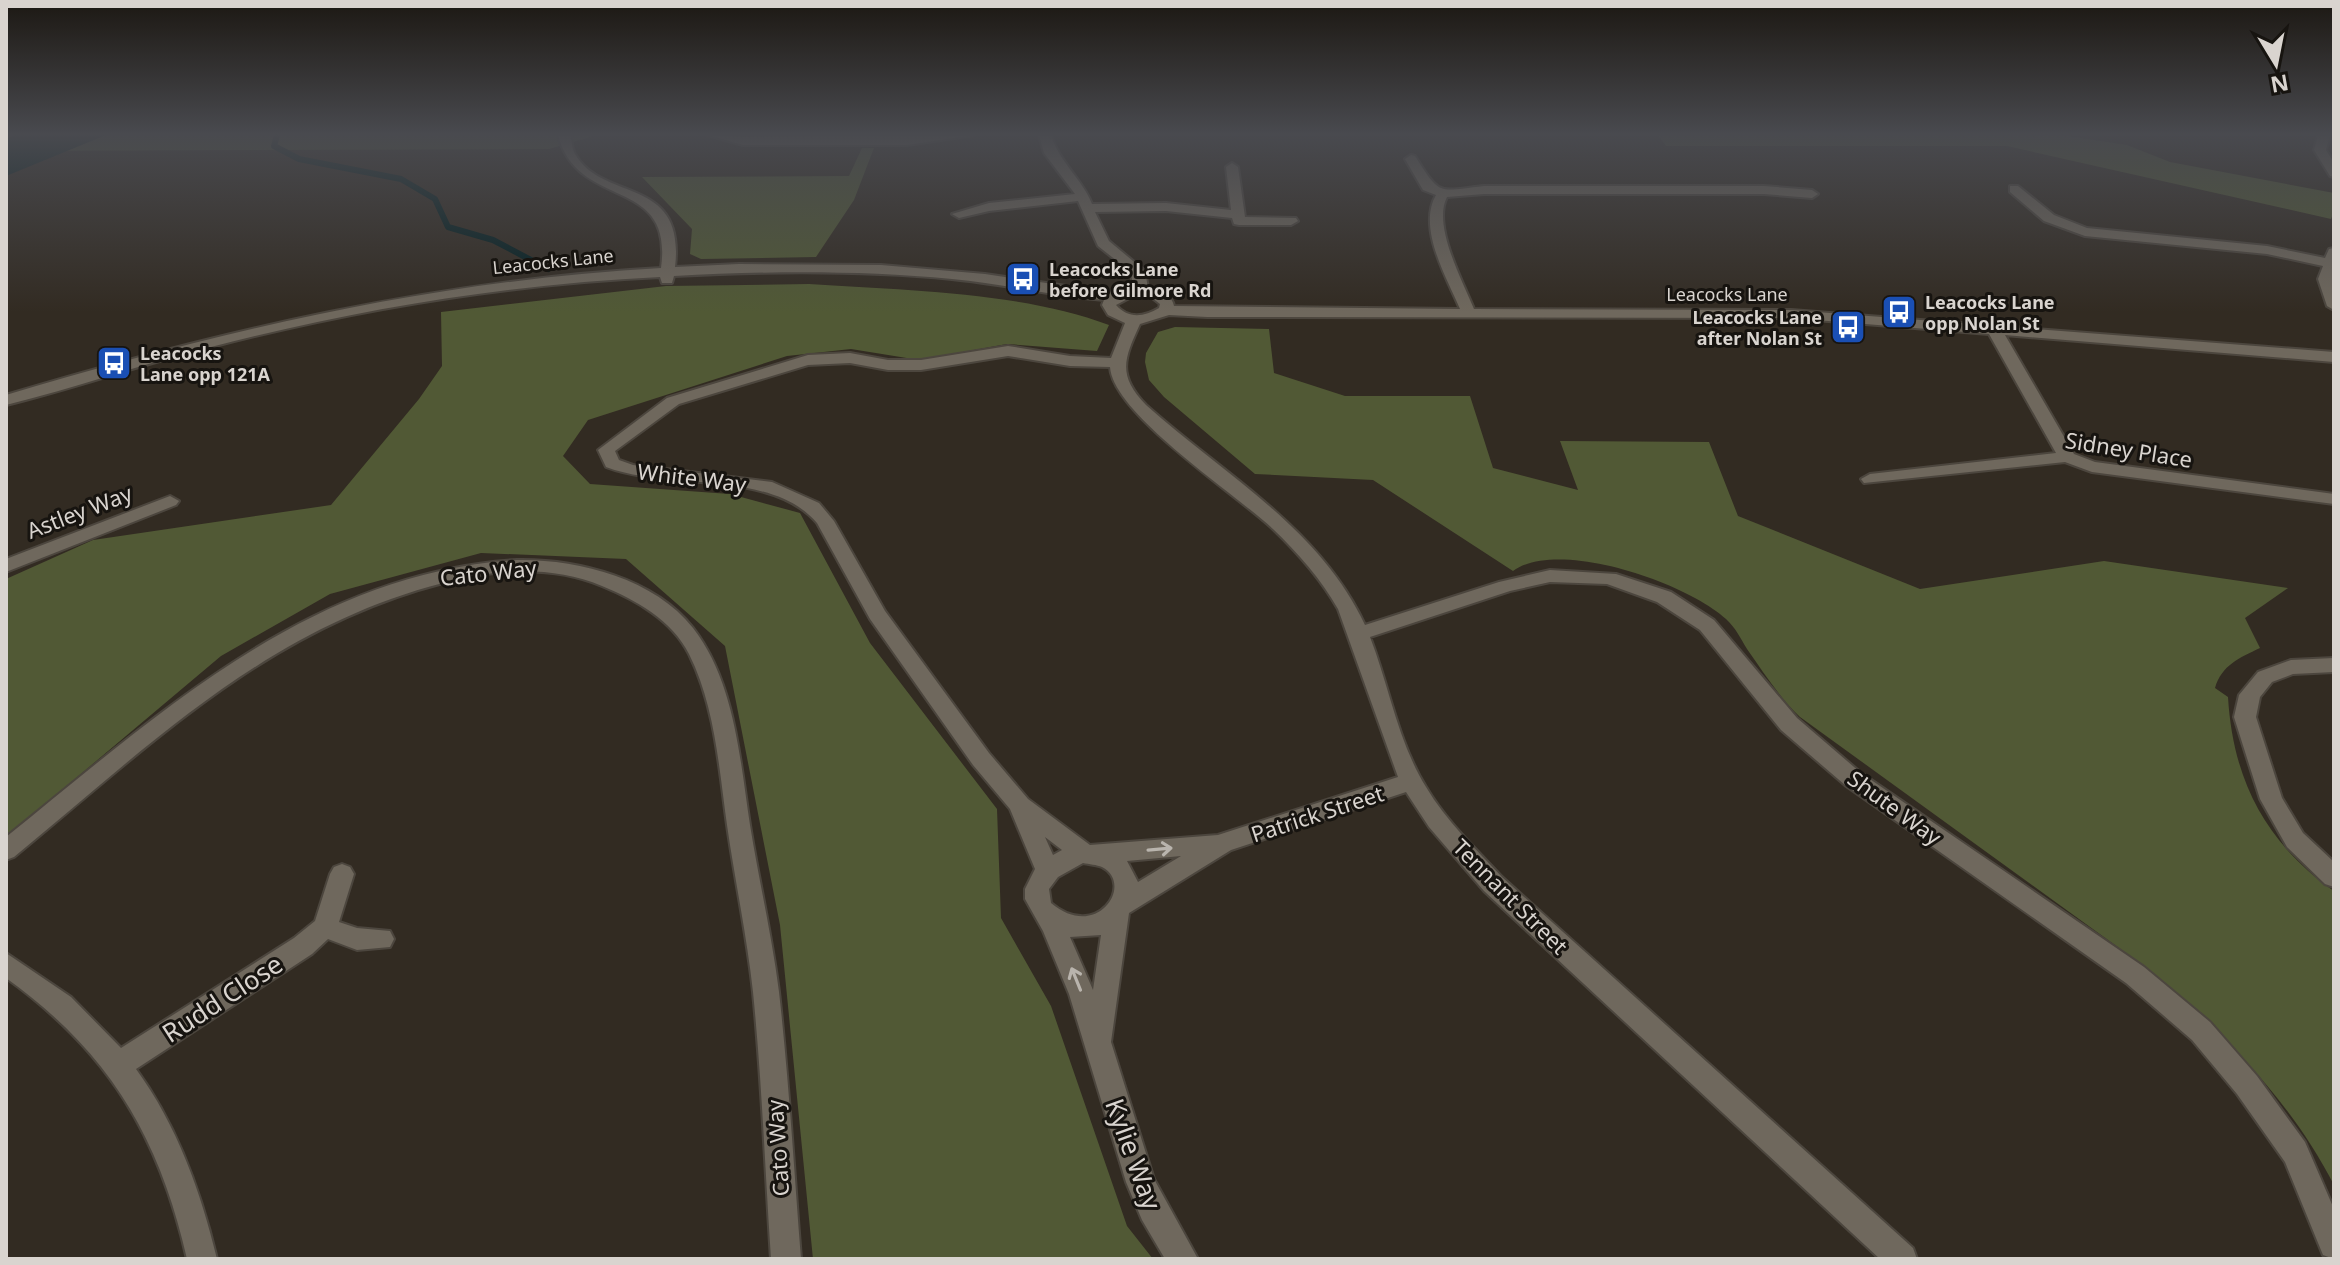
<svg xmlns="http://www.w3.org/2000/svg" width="2340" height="1265" font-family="'Noto Sans',sans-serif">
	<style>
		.green { fill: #515935 }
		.water { fill: #031f21 }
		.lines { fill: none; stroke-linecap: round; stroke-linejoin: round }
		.stream { stroke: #031f21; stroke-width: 6 }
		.minor-casing { stroke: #4c463e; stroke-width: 4 }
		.minor { fill: #6f685d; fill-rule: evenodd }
		.oneway { stroke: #b9b4ad }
		.labels { text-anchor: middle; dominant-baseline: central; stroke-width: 6; stroke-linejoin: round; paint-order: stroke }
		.far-street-label { font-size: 18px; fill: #d9d4cf; stroke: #171410 }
		.far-poi-label { font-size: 18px; font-weight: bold; fill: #d9d4cf; stroke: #171410; text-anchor: start }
		.street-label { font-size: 22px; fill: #d9d4cf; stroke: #171410 }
		.near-street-label { font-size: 26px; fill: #d9d4cf; stroke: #171410 }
	</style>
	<rect width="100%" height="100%" fill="#322b22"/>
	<g class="green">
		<polygon points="6,135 688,136 594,136 549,149 6,151"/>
		<polygon points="1658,135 2061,135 2127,145 2170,162 2334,193 2334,212 2331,219 2007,146 1666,146"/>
		<polygon points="862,148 874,148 854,200 816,257 701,259 690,254 692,229 642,177 849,176"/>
		<path d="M 809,284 C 903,290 1021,292 1109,325 L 1097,351 L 1007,344 L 919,360 L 851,349 L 787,356 L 588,420 L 563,456 L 590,484 L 730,494 L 800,513 L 870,643 L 997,809 L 1001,918 L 1051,1006 L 1127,1226 L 1153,1259 L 813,1259 L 780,925 L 725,646 L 626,559 L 481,553 L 330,594 L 221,656 L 6,837 L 6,579 L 93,540 L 331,505 L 419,399 L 442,366 L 441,312 L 666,286 Z"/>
		<path d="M 1175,327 L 1269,329 L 1274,373 L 1345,396 L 1470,396 L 1493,468 L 1578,490 L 1560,441 L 1709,442 L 1738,516 L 1920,589 L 2104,561 L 2288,588 L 2245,618 L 2260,648 C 2239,658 2222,665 2215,688 L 2228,697 C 2233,781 2266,843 2334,891 L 2334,1185 C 2290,1100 2222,1031 2148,969 L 1800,717 C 1779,697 1764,673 1747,649 C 1741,639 1735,627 1726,619 C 1687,583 1559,538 1513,571 L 1373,480 L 1255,474 L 1164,397 L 1149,380 L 1145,362 L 1146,353 L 1158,332 Z"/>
	</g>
	<polygon class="water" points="14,135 106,135 6,176 6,139"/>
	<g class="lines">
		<polyline class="stream" points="277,135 274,146 299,159 401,179 435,199 448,227 493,240 548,269"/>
		<g class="minor-casing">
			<g id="minor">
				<path d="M 558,135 L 570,135 C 572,141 572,149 575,154 C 603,203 686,175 675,267 L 739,264 L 881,265 L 985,274 L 1100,291 L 1118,292 L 1133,287 L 1131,272 L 1098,246 L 1078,201 L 989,211 L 959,218 L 952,214 L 989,203 L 1075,194 L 1044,153 L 1039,135 L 1051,135 C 1059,162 1083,180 1092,204 L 1166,203 L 1231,210 L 1226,167 L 1232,163 L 1238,167 L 1245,217 L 1296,218 L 1298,221 L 1291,225 L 1239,225 L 1234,224 L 1232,218 L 1166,211 L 1095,212 L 1109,241 L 1145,271 L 1148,288 C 1159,289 1172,295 1174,306 L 1460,309 C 1447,278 1417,228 1436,195 L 1423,190 L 1405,159 L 1411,155 L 1415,156 C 1441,197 1437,191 1484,186 L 1764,186 L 1812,190 L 1818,194 L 1812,198 L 1764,194 L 1484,194 L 1447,197 C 1432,225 1463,282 1474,309 L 1791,310 L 2334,352 L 2334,362 L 2005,335 L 2074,454 L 2095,462 L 2334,494 L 2334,504 L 2092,472 L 2065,462 L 1864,483 L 1861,479 L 1870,474 L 2056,453 L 1989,334 L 1791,318 L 1207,317 L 1169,315 L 1140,324 C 1124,359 1117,375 1146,405 C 1223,474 1320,528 1365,625 L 1499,582 L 1550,570 L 1616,574 L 1671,592 L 1714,620 L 1797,718 L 1861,773 L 2144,967 L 2210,1022 L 2257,1076 L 2305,1142 L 2334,1209 L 2334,1259 L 2323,1255 L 2285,1162 L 2237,1094 L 2192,1040 L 2126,983 L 1845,785 L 1781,730 L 1700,630 L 1657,602 L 1607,584 L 1550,582 L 1510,591 L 1370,637 C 1389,686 1398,742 1426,787 C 1446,821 1475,848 1502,877 L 1913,1248 L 1917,1259 L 1880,1259 L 1484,891 L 1429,827 L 1406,792 L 1231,850 L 1129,913 L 1111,1042 L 1154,1179 L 1198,1259 L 1165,1259 L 1142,1220 L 1126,1182 L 1069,994 L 1043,931 L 1025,899 L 1025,889 L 1035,869 L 1010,809 L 973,765 L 870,619 L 817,523 C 771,469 669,491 606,467 L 598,450 L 667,398 L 808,355 L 850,353 L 888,360 L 921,360 L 1008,346 L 1070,356 L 1111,358 L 1125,323 L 1108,315 L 1102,305 L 1104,300 C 1053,296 1003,284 952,279 C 859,270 767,271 674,276 L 672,283 L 662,283 L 660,277 C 510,284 357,309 211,347 C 142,364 75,388 6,405 L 6,395 C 219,331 438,280 661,268 C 674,174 578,212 558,135 ZM 1135,295 L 1151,297 L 1160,304 L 1159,308 C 1144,317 1128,319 1116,305 ZM 1008,356 L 1070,366 L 1110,367 C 1113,414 1236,494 1273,529 C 1298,553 1321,579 1338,609 L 1398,777 L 1218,835 L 1090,845 L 1028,799 L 989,753 L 885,611 L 834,521 L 819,503 L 772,482 L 633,465 L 619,460 L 615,451 L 679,404 L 808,365 L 850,363 L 888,370 L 921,370 ZM 1045,837 L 1062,850 L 1053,855 ZM 1181,856 L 1138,882 L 1127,861 ZM 1083,863 C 1089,864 1097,865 1102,867 C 1135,884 1097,942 1051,903 L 1049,889 L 1058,877 ZM 1101,935 L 1093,990 L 1070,937 Z"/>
				<polygon points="708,135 743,137 974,135 907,145 743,145"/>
				<polygon points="2318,135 2330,135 2326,150 2334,163 2334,177 2330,176 2314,150"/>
				<polygon points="2010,186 2018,186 2054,215 2087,228 2267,246 2325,258 2329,249 2334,248 2334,310 2327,306 2318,279 2323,266 2267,254 2085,236 2044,221 2010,192"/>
				<polygon points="170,496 179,501 176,505 6,572 6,559"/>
				<path d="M 517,560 C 577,559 654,578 693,628 C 735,682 740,760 750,825 C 759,881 772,936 779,992 C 789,1081 794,1170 801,1259 L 771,1259 C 765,1170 762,1081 753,992 C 747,936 735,881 727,825 C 719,768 715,706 689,654 C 672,620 636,600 602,586 C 552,565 494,569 443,583 C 268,628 150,745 14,857 L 6,860 L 6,837 C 159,714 311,572 517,560 Z"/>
				<polygon points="2334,658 2334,672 2293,674 2272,682 2260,697 2256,717 2282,798 2303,833 2334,862 2334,887 2325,884 2287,847 2260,799 2234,717 2239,695 2258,672 2291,660"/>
				<path d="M 342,864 L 350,867 L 354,874 L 339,922 L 357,928 L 390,931 L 394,939 L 390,947 L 357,950 L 328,939 L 312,954 L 136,1069 C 177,1125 201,1192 217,1259 L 187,1259 C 159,1136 109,1052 6,978 L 6,953 L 71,997 L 121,1048 L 294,938 L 315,921 L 330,874 L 334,867 Z"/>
			</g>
		</g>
		<use href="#minor" class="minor"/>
	</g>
	<defs><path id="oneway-shaft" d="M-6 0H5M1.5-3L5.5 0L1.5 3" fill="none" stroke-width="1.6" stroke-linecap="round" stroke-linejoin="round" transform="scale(2)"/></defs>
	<g class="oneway">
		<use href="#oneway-shaft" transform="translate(1160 849) rotate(-5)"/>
		<use href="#oneway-shaft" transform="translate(1076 979) rotate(-112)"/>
	</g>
	<linearGradient id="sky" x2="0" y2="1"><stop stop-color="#1c1813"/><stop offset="0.43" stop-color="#494a4f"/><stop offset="1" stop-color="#494a4f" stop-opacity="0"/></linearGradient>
	<rect width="2340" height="312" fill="url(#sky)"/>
	<defs>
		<g id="bus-square" transform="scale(1.8)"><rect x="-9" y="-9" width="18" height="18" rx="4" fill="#1a4fb4" stroke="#171410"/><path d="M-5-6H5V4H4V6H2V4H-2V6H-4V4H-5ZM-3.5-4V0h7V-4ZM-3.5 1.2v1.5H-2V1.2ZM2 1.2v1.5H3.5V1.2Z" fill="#fff"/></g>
	</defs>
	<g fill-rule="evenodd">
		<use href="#bus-square" x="1023" y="279"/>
		<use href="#bus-square" x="1899" y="312"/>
		<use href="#bus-square" x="1848" y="327"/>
		<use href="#bus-square" x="114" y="363"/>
	</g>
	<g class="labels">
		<g class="far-street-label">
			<text transform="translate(553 261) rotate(-6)">Leacocks Lane</text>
			<text x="1727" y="294">Leacocks Lane</text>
		</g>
		<g class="far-poi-label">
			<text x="1049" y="269">Leacocks Lane<tspan x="1049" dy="21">before Gilmore Rd</tspan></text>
			<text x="1925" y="302">Leacocks Lane<tspan x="1925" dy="21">opp Nolan St</tspan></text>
			<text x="1822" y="317" text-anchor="end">Leacocks Lane<tspan x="1822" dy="21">after Nolan St</tspan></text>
			<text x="140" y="353">Leacocks<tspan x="140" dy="21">Lane opp 121A</tspan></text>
		</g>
		<g class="street-label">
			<text transform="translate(2129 449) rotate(9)">Sidney Place</text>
			<text transform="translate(692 477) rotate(7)">White Way</text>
			<text transform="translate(79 511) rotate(-21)">Astley Way</text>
			<text transform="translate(488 572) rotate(-6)">Cato Way</text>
			<text transform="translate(1895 807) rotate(36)">Shute Way</text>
			<text transform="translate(1317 813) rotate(-18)">Patrick Street</text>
			<text transform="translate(1511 896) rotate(45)">Tennant Street</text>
			<text transform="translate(777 1148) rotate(-94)">Cato Way</text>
		</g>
		<g class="near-street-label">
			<text transform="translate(222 998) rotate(-33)">Rudd Close</text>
			<text transform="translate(1134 1154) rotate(70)">Kylie Way</text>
		</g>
	</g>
	<rect width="2340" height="1265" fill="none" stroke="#d9d4cf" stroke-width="16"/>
	<g transform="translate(2276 64) rotate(170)" stroke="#171410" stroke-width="6" paint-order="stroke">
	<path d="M0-6L14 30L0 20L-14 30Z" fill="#d9d4cf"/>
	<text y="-12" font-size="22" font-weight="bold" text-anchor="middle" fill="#d9d4cf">N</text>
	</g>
</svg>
